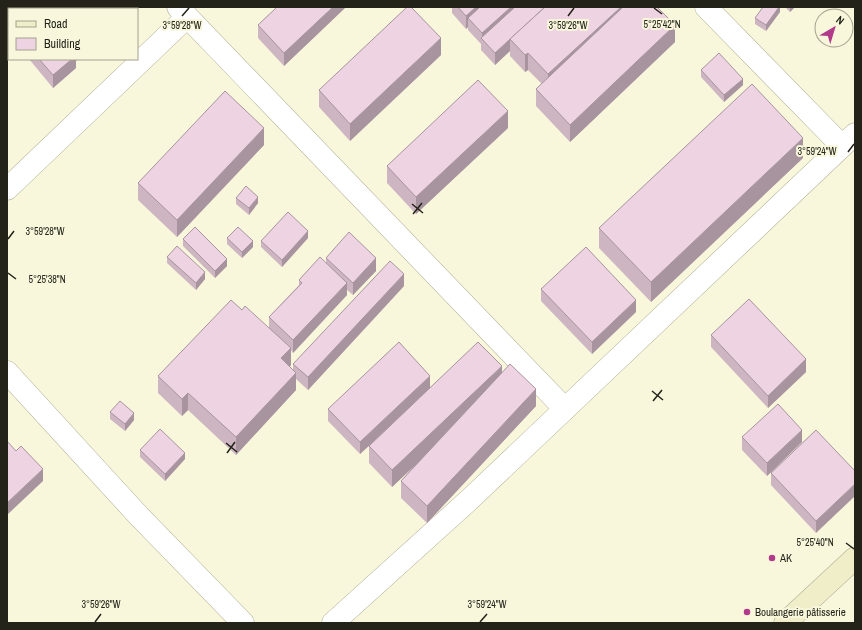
<svg xmlns="http://www.w3.org/2000/svg" width="862" height="630" font-family="'Archivo Narrow',sans-serif">
	<style>
		.lines { fill: none; stroke-linecap: round; stroke-linejoin: round }
		.minor-casing { stroke: #afae95; stroke-width: 23 }
		.secondary-casing { stroke: #afae95; stroke-width: 23 }
		.minor { stroke: #fff; stroke-width: 22 }
		.secondary { stroke: #f0eec8; stroke-width: 22 }
		.wall { fill: #cdb5c2 }
		.shaded-wall { fill: #a7949e }
		.building { fill: #eed3e2; stroke: #a7949e }
		.ticks { fill: none; stroke: #232319; stroke-width: 1.5 }
		.poi-dot { fill: #b3398b; stroke: #f8f7dc; stroke-width: 1.5 }
		.labels { text-anchor: middle; dominant-baseline: central; stroke-width: 4; stroke-linejoin: round; paint-order: stroke }
		.poi-label { font-size: 11px; fill: #232319; stroke: #f8f7dc; text-anchor: start }
		.ticks-label { font-size: 10px; text-anchor: middle; fill: #232319; stroke: #f8f7dc; stroke-width: 4; stroke-linejoin: round; paint-order: stroke }
	</style>
	<rect width="100%" height="100%" fill="#f8f7dc"/>
	<g class="lines">
		<g class="minor-casing">
			<g id="minor">
				<polyline points="178,7 565,409"/>
				<polyline points="706,7 842,146"/>
				<polyline points="7,189 187,17"/>
				<polyline points="7,372 137,514 243,623"/>
				<polyline points="333,623 469,500 855,134"/>
			</g>
		</g>
		<g class="secondary-casing">
			<polyline id="secondary" points="785,623 855,558"/>
		</g>
		<use href="#minor" class="minor"/>
		<use href="#secondary" class="secondary"/>
	</g>
	<g class="wall">
		<polygon points="7,7 128,7 128,9 9,9 9,16 7,13"/>
		<polygon points="277,7 346,7 284,66 258,38 258,25"/>
		<polygon points="452,7 657,7 675,42 570,142 536,106 536,89 542,84 528,70 525,72 510,56 510,51 495,65 481,50 481,44 468,30 468,27 466,29 452,13"/>
		<polygon points="780,7 780,12 766,31 755,24 755,18"/>
		<polygon points="785,7 795,7 790,12"/>
		<polygon points="441,55 350,141 319,107 319,90"/>
		<polygon points="29,59 78,59 76,61 76,68 53,88"/>
		<polygon points="701,70 743,85 724,102 701,77"/>
		<polygon points="508,128 416,214 387,183 387,166"/>
		<polygon points="264,145 177,237 138,200 138,183"/>
		<polygon points="803,158 651,302 599,248 599,228"/>
		<polygon points="236,198 258,203 249,215 236,204"/>
		<polygon points="227,238 253,247 242,258 227,244"/>
		<polygon points="308,238 282,267 261,247 261,241"/>
		<polygon points="183,239 227,266 215,278 183,246"/>
		<polygon points="167,257 205,279 196,290 167,263"/>
		<polygon points="326,258 376,271 353,295 347,290 347,295 293,353 291,350 291,365 290,366 293,370 293,364 404,286 308,390 296,379 296,390 236,455 188,410 182,416 158,393 158,376 242,310 269,328 269,317 299,285 299,280 326,263"/>
		<polygon points="541,289 636,312 592,354 541,301"/>
		<polygon points="711,335 806,372 768,408 711,347"/>
		<polygon points="502,373 536,406 427,523 401,498 401,481 417,463 392,487 369,463 369,446 360,454 328,421 328,409"/>
		<polygon points="110,412 134,420 125,431 110,419"/>
		<polygon points="816,430 816,533 771,485 771,473"/>
		<polygon points="742,437 802,442 767,476 742,450"/>
		<polygon points="140,450 185,459 165,481 140,457"/>
	</g>
	<g class="shaded-wall">
		<polygon points="118,7 128,7 128,9 116,9"/>
		<polygon points="333,7 346,7 284,66 284,53"/>
		<polygon points="476,7 490,7 468,18 468,27 466,29 466,16"/>
		<polygon points="511,7 525,7 482,39 482,33"/>
		<polygon points="621,7 640,7 548,91 548,74"/>
		<polygon points="779,7 780,7 780,12 766,31 766,25"/>
		<polygon points="790,7 795,7 790,12"/>
		<polygon points="675,25 675,42 570,142 570,125"/>
		<polygon points="441,38 441,55 350,141 350,124"/>
		<polygon points="510,39 510,51 495,65 495,53"/>
		<polygon points="528,53 528,70 525,72 525,55"/>
		<polygon points="72,59 78,59 76,61 76,68 53,88 53,75"/>
		<polygon points="743,79 743,85 724,102 724,95"/>
		<polygon points="508,111 508,128 416,214 416,197"/>
		<polygon points="264,128 264,145 177,237 177,220"/>
		<polygon points="803,138 803,158 651,302 651,282"/>
		<polygon points="258,197 258,203 249,215 249,208"/>
		<polygon points="308,231 308,238 282,267 282,260"/>
		<polygon points="253,241 253,247 242,258 242,252"/>
		<polygon points="376,258 376,271 353,295 353,283"/>
		<polygon points="227,259 227,266 215,278 215,271"/>
		<polygon points="205,272 205,279 196,290 196,283"/>
		<polygon points="404,274 404,286 308,390 308,377"/>
		<polygon points="347,283 347,295 293,353 293,340"/>
		<polygon points="636,300 636,312 592,354 592,342"/>
		<polygon points="291,348 291,365 281,375 281,358"/>
		<polygon points="806,359 806,372 768,408 768,396"/>
		<polygon points="502,366 502,384 392,487 392,470"/>
		<polygon points="296,373 296,390 236,455 236,437"/>
		<polygon points="430,376 430,388 360,454 360,442"/>
		<polygon points="536,389 536,406 427,523 427,506"/>
		<polygon points="188,393 188,410 182,416 182,399"/>
		<polygon points="134,413 134,420 125,431 125,424"/>
		<polygon points="802,430 802,442 767,476 767,463"/>
		<polygon points="185,453 185,459 165,481 165,474"/>
		<polygon points="43,469 43,481 7,515 7,503"/>
		<polygon points="855,484 855,496 816,533 816,521"/>
	</g>
	<g class="building">
		<polygon points="7,7 27,7 28,9 9,9"/>
		<polygon points="37,7 62,7 64,9 38,9"/>
		<polygon points="72,7 101,7 103,9 74,9"/>
		<polygon points="112,7 118,7 116,9 114,9"/>
		<polygon points="277,7 333,7 284,53 258,25"/>
		<polygon points="407,7 411,7 441,38 350,124 319,90"/>
		<polygon points="458,7 476,7 466,16"/>
		<polygon points="480,7 511,7 482,33 468,18"/>
		<polygon points="515,7 545,7 495,53 481,38"/>
		<polygon points="545,7 621,7 548,74 528,53 525,55 510,39"/>
		<polygon points="623,7 657,7 675,25 570,125 536,89"/>
		<polygon points="763,7 779,7 766,25 755,18"/>
		<polygon points="719,53 743,79 724,95 701,70"/>
		<polygon points="39,59 72,59 53,75"/>
		<polygon points="478,80 508,111 416,197 387,166"/>
		<polygon points="752,84 803,138 651,282 599,228"/>
		<polygon points="225,91 264,128 177,220 138,183"/>
		<polygon points="246,186 258,197 249,208 236,198"/>
		<polygon points="288,212 308,231 282,260 261,241"/>
		<polygon points="195,227 227,259 215,271 183,239"/>
		<polygon points="238,227 253,241 242,252 227,238"/>
		<polygon points="349,232 376,258 353,283 326,258"/>
		<polygon points="177,246 205,272 196,283 167,257"/>
		<polygon points="586,247 636,300 592,342 541,289"/>
		<polygon points="320,257 347,283 293,340 269,317 302,283 299,280"/>
		<polygon points="390,261 404,274 308,377 293,364"/>
		<polygon points="749,299 806,359 768,396 711,335"/>
		<polygon points="231,300 242,310 245,306 291,348 281,358 296,373 236,437 188,393 182,399 158,376"/>
		<polygon points="399,342 430,376 360,442 328,409"/>
		<polygon points="478,342 502,366 392,470 369,446"/>
		<polygon points="510,364 536,389 427,506 401,481"/>
		<polygon points="120,401 134,413 125,424 110,412"/>
		<polygon points="778,404 802,430 767,463 742,437"/>
		<polygon points="160,429 185,453 165,474 140,450"/>
		<polygon points="816,430 855,471 855,484 816,521 771,473"/>
		<polygon points="7,441 16,451 21,446 43,469 7,503"/>
	</g>
	<path class="ticks" d="M 654,8 L 662,14M 182,16 L 189,8M 568,16 L 574,8M 848,152 L 854,144M 412,204 L 423,213M 413,214 L 422,203M 8,239 L 14,231M 8,273 L 16,279M 652,391 L 663,400M 653,401 L 662,390M 226,443 L 237,452M 227,453 L 235,442M 846,543 L 854,549M 95,622 L 101,614M 480,622 L 487,614"/>
	<g class="poi-dot">
		<circle cx="772" cy="558" r="4"/>
		<circle cx="747" cy="612" r="4"/>
	</g>
	<g class="labels">
		<g class="poi-label">
			<text x="780" y="558">AK</text>
			<text x="755" y="612">Boulangerie pâtisserie</text>
		</g>
	</g>
	<g class="ticks-label">
		<text x="662" y="28">5°25'42"N</text>
		<text x="182" y="29">3°59'28"W</text>
		<text x="568" y="29">3°59'26"W</text>
		<text x="817" y="155">3°59'24"W</text>
		<text x="45" y="235">3°59'28"W</text>
		<text x="47" y="283">5°25'38"N</text>
		<text x="815" y="546">5°25'40"N</text>
		<text x="101" y="608">3°59'26"W</text>
		<text x="487" y="608">3°59'24"W</text>
	</g>
	<rect width="862" height="630" fill="none" stroke="#232319" stroke-width="16"/>
	<rect x="8" y="8" width="130" height="52" fill="#f8f7dc" stroke="#a3a28e"/>
	<rect x="16" y="21" width="20" height="6" fill="#f0eec8" stroke="#a3a28e"/>
	<text x="44" y="28" font-size="12" fill="#232319">Road</text>
	<rect x="16" y="38" width="20" height="12" fill="#eed3e2" stroke="#a3a28e"/>
	<text x="44" y="48" font-size="12" fill="#232319">Building</text>
	<g transform="translate(834 28) rotate(38)"><circle r="19" fill="#f8f7dc" stroke="#a3a28e"/>
	<path d="M0-3L7 15L0 10L-7 15Z" fill="#b3398b"/>
	<text y="-6" font-size="11" font-weight="bold" text-anchor="middle" fill="#232319">N</text>
	</g>
</svg>
